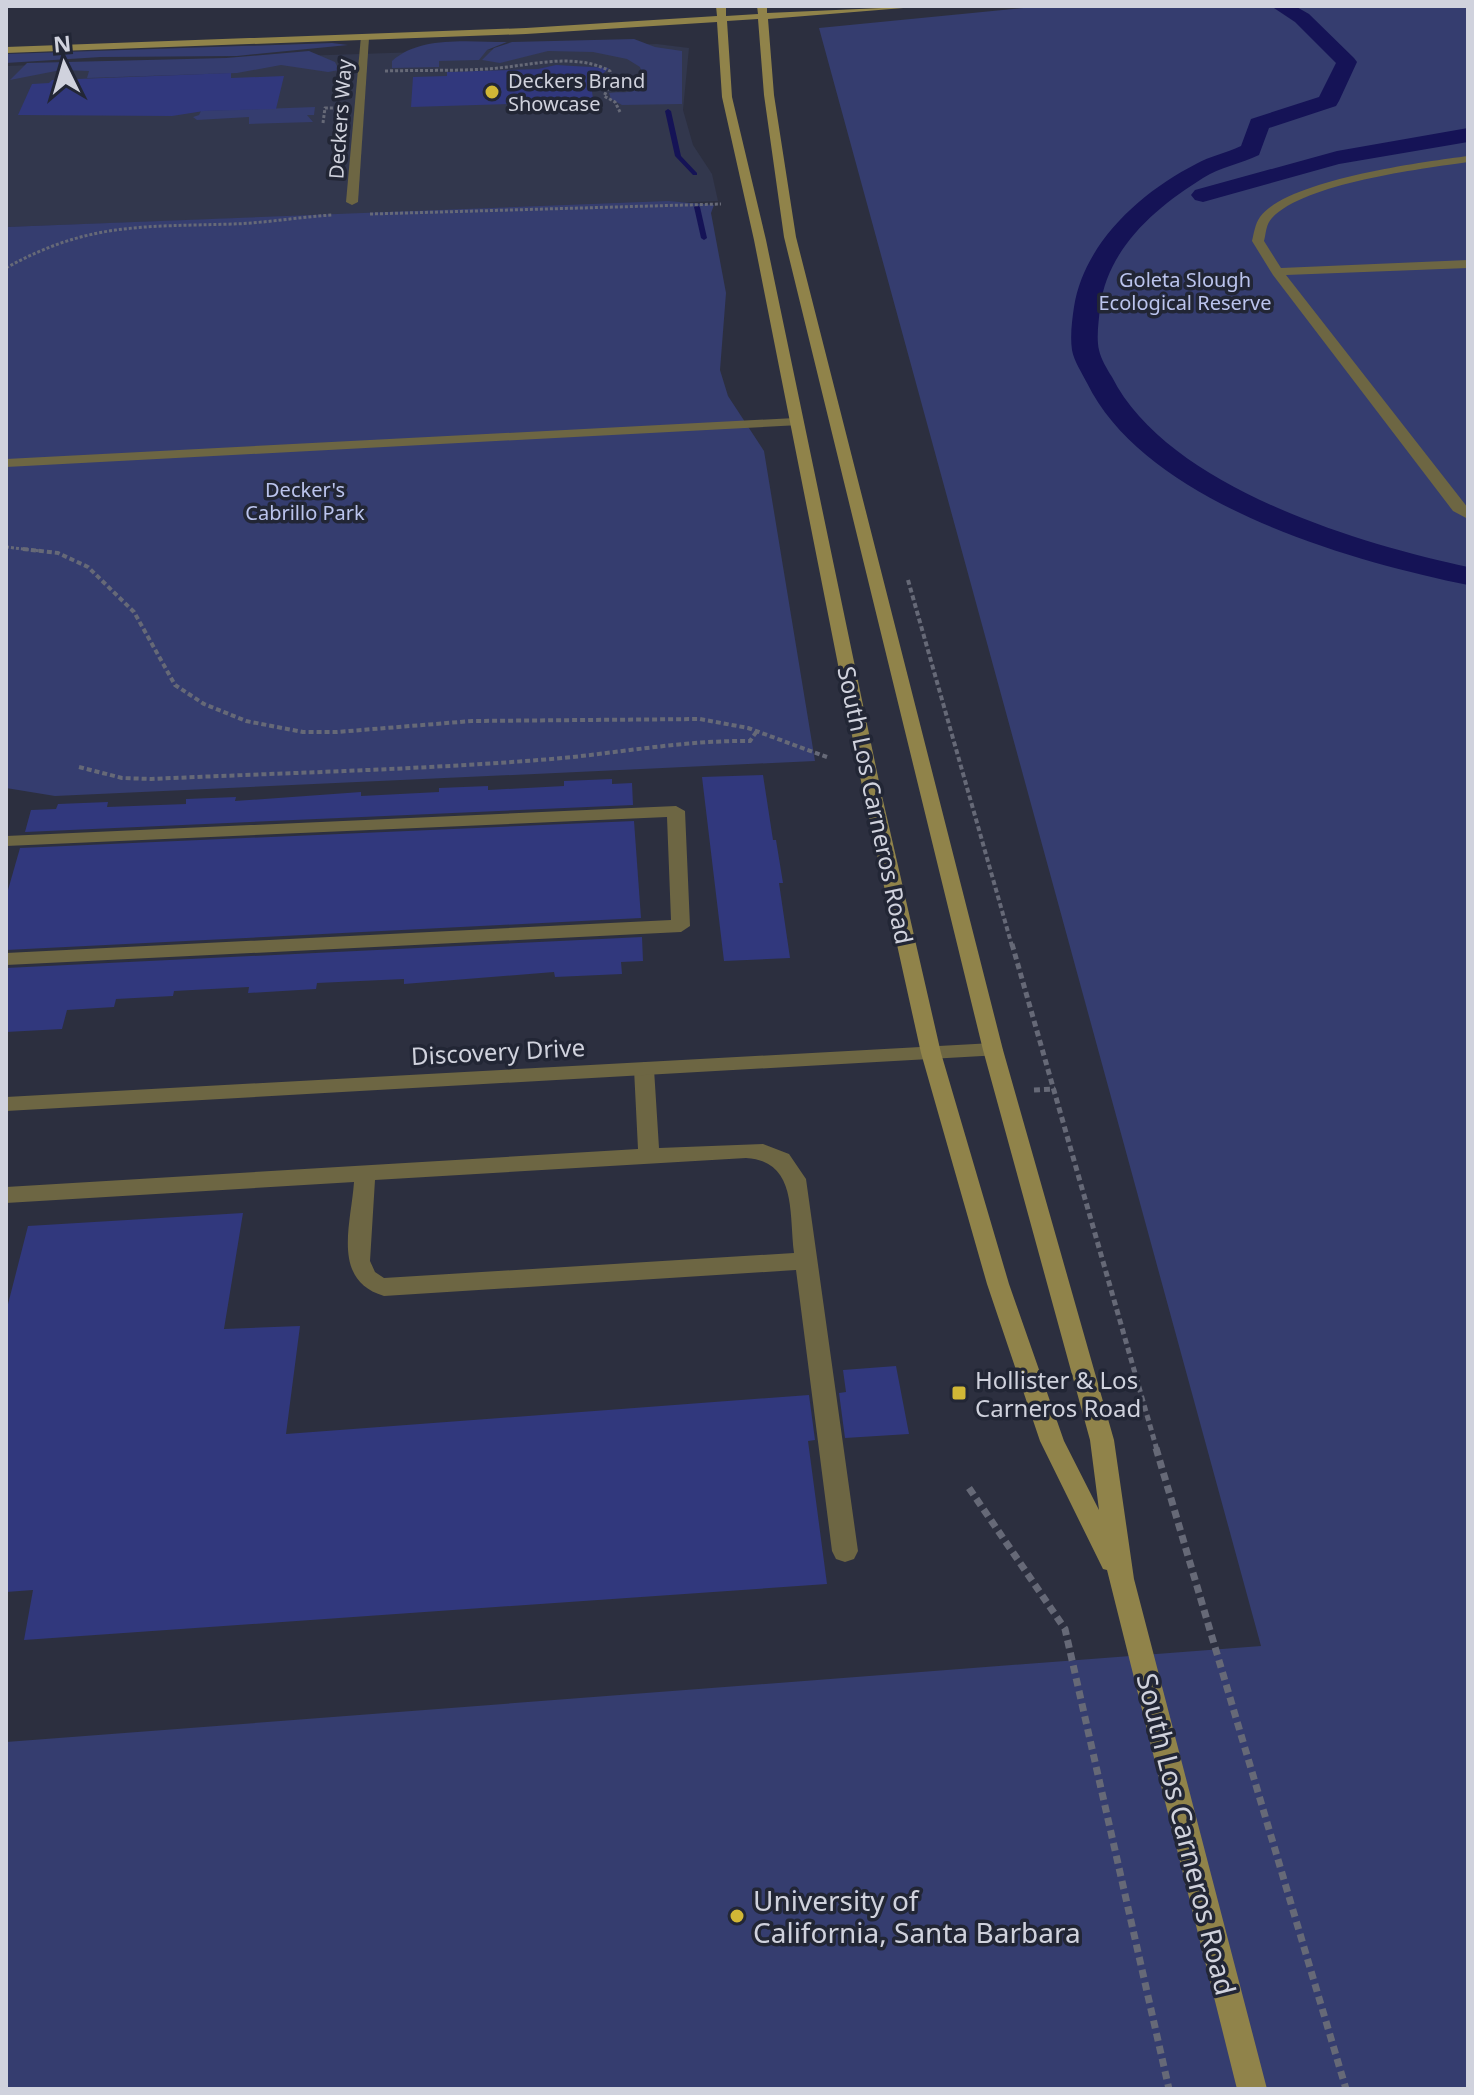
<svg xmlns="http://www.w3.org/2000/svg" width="1474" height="2095" font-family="'Noto Sans',sans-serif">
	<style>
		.built { fill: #32374d }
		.green { fill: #353d6f }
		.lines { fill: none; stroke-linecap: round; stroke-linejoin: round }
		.stream { fill: #151356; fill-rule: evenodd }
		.canal { fill: #151356; fill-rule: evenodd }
		.building { fill: #31387d }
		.path-far3 { stroke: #666977; stroke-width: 3; stroke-dasharray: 3 2; stroke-linecap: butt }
		.path-far2 { stroke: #666977; stroke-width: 4; stroke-dasharray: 5 3; stroke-linecap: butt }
		.path-far1 { stroke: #666977; stroke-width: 5; stroke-dasharray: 6 4; stroke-linecap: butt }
		.path { stroke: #666977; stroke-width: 7; stroke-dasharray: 8 5; stroke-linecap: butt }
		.service { fill: #6d6643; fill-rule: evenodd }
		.minor { fill: #6d6643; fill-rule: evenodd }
		.tertiary { fill: #6d6643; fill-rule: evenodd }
		.secondary { fill: #90834a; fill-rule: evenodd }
		.poi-dot { fill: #d1b736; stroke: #222635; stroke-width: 3 }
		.labels { text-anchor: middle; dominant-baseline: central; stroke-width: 7; stroke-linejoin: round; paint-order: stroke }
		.far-poi-label { font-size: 20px; fill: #d0d2dd; stroke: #222635; text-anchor: start }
		.far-street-label { font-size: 20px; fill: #d0d2dd; stroke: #222635 }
		.far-park-label { font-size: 20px; fill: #bbc4ed; stroke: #222635 }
		.street-label { font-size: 24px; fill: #d0d2dd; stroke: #222635 }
		.poi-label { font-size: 24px; fill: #d0d2dd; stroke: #222635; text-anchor: start }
		.near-street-label { font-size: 28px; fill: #d0d2dd; stroke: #222635 }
		.near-poi-label { font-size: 28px; fill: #d0d2dd; stroke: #222635; text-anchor: start }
	</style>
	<rect width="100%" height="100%" fill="#2c2f3f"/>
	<polygon class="built" points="657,44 689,48 683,110 693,145 712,174 718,201 6,227 6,66"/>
	<g class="green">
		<polygon points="1044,6 1468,6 1468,2089 6,2089 6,1742 1261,1646 819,28"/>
		<path d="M 634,39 L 655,47 L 682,51 L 682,104 L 622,105 L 611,99 L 609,93 C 625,90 633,98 644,78 L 640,67 L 627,59 L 593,52 L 548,51 L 500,63 L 482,60 L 494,48 L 512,42 Z"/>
		<path d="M 507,42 L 487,50 L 479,60 L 439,61 L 439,67 L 392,68 L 392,61 C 420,35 471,42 507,42 Z"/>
		<polygon points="332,43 348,45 237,56 101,57 6,63 6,54"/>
		<polygon points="309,51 335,62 339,70 328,72 281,65 237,73 87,78 89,71 61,70 10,80 27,63 226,58"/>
		<polygon points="315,107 314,115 307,115 313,122 249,124 249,117 197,120 193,117 199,115 201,111"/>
		<polygon points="668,201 714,205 711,213 726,293 720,370 728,396 764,451 815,761 55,796 6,788 6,227"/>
	</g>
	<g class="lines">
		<g class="stream">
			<polygon points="668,109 671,111 681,156 697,173 697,175 693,175 675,156 665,111"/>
			<polygon points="697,205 700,207 707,238 704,240 701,238 694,207"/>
		</g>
		<g class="canal">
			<path d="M 1271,6 L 1295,6 L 1309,14 L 1354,58 L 1357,62 L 1339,101 L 1336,106 L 1269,128 L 1259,155 C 1241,164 1220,167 1203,178 C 1155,208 1108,248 1100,307 C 1099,320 1096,337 1099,350 C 1101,359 1107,369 1112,377 C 1167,486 1356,543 1468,567 L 1468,585 C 1347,560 1146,503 1087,383 C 1082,373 1074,361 1072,350 C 1070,337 1072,320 1074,307 C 1084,243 1141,192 1196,164 C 1210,156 1226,153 1241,146 L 1251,119 L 1319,97 L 1336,63 L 1295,22 Z"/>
			<polygon points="1468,128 1468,142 1339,164 1203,202 1195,200 1191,195 1195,190 1337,151"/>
		</g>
	</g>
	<g class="building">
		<polygon points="556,65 609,68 591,85 593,98 575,98 575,102 411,107 413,77 447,76 447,72 538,69"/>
		<polygon points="231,73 231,78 284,76 276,109 204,111 172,116 18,115 32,84 49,83 52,80"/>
		<polygon points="763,775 773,840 776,840 783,883 779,883 790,958 724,961 702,777"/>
		<polygon points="612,779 612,784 632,783 633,805 25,832 31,810 56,809 58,804 108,802 107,807 186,804 186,799 236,797 235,801 361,792 361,796 439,792 439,788 488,786 488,790 564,786 564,781"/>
		<polygon points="634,821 641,918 6,950 6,897 20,848"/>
		<polygon points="642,937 643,961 621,962 622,974 555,977 554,972 404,984 404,979 317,983 316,989 248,993 249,987 174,991 173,996 116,999 114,1007 67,1010 62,1029 6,1032 6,968"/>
		<polygon points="243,1213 224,1329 300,1326 286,1434 809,1395 815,1440 808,1441 827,1584 24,1640 33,1590 6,1592 6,1312 28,1226"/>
		<polygon points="896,1366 909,1434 845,1438 839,1393 846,1392 843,1370"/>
	</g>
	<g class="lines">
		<g class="path-far3">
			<path d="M 385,71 C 419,70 452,71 486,69 C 527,67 572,51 610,71 L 612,81 L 604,96 L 615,102 L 620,112"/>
			<polyline points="323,123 325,108 336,108"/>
			<polyline points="370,214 721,204"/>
			<path d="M 6,268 C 88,222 144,227 233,224 C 266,223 299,217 332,215"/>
			<polyline points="6,547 40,551"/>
		</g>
		<g class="path-far2">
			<polyline points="23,549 58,553 88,567 134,612 175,685 204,704 246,721 303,732 337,732 472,721 700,719 748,728 827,757"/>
			<polyline points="908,580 1012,946"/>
			<path d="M 79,767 L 122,778 L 151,779 C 280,773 410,770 539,760 C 610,755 679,740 750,741 L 757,731"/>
		</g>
		<g class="path-far1">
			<polyline points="1012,944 1157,1450"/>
			<polyline points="1034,1090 1055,1089"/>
		</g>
		<g class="path">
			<polyline points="1156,1448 1346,2089"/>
			<polyline points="969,1488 1065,1629 1169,2089"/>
		</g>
		<g class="service">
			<path d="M 1468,156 L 1468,162 C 1420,169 1305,183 1272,218 C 1266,224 1266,233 1264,241 L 1281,268 L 1468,260 L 1468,268 L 1286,275 L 1468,508 L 1468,519 L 1453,511 L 1273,275 L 1252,241 C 1254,233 1255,224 1260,217 C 1287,180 1422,162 1468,156 Z"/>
			<polygon points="795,418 802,422 800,425 6,467 6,459"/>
			<polygon points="676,806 685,811 690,926 681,932 6,965 6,953 671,920 667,817 6,846 6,836"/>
			<path d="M 644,1062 L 654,1069 L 659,1148 L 763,1144 L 789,1154 L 806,1179 L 858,1551 L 854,1559 L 845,1562 L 836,1559 L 832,1551 L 796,1270 L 384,1296 C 331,1280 351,1225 354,1182 L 6,1203 L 6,1187 L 638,1149 L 634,1069 ZM 746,1158 C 797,1161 789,1212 794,1253 L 384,1278 L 375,1272 L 370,1261 L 375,1180 Z"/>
		</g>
		<polygon class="minor" points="993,1043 1000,1045 1003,1050 1000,1055 6,1111 6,1097"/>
		<polygon class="tertiary" points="361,36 369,38 358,202 352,205 346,202"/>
		<path class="secondary" d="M 716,6 L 726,6 L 726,16 L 758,14 L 757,6 L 767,6 L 767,13 L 928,6 L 768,19 L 774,95 L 796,237 L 1003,1050 L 1114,1440 L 1134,1579 L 1267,2089 L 1237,2089 L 1107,1570 L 1103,1569 L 1040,1441 L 987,1284 L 921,1053 L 864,796 L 754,240 L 722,97 L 717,22 L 526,34 L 6,53 L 6,47 L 526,28 L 717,16 ZM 758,19 L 764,95 L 784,237 L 983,1050 L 1090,1440 L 1099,1510 L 1064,1441 L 1009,1284 L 941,1053 L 882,796 L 766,240 L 732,97 L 727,21 Z"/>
	</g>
	<g class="poi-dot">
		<circle cx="492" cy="92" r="8"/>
		<rect x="951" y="1385" width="16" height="16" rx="4"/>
		<circle cx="737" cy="1916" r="8"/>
	</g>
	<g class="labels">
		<g class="far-poi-label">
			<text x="508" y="80">Deckers Brand<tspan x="508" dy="23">Showcase</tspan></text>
		</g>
		<g class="far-street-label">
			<text transform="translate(340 119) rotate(-86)">Deckers Way</text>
		</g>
		<g class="far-park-label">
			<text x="1185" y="279">Goleta Slough<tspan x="1185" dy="23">Ecological Reserve</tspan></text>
			<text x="305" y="489">Decker's<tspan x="305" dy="23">Cabrillo Park</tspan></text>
		</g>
		<g class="street-label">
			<text transform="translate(876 805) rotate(78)">South Los Carneros Road</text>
			<text transform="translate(498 1051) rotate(-3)">Discovery Drive</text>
		</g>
		<g class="poi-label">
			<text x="975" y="1379">Hollister &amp; Los<tspan x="975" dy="28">Carneros Road</tspan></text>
		</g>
		<g class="near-street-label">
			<text transform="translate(1187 1834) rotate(76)">South Los Carneros Road</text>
		</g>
		<g class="near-poi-label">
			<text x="753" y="1900">University of<tspan x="753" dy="32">California, Santa Barbara</tspan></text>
		</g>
	</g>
	<rect width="1474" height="2095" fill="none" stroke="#d0d2dd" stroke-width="16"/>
	<g transform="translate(64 64) rotate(355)" stroke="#222635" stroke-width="6" paint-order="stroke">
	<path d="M0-6L14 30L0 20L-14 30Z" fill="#d0d2dd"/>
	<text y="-12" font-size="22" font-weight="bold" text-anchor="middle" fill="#d0d2dd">N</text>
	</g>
</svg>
